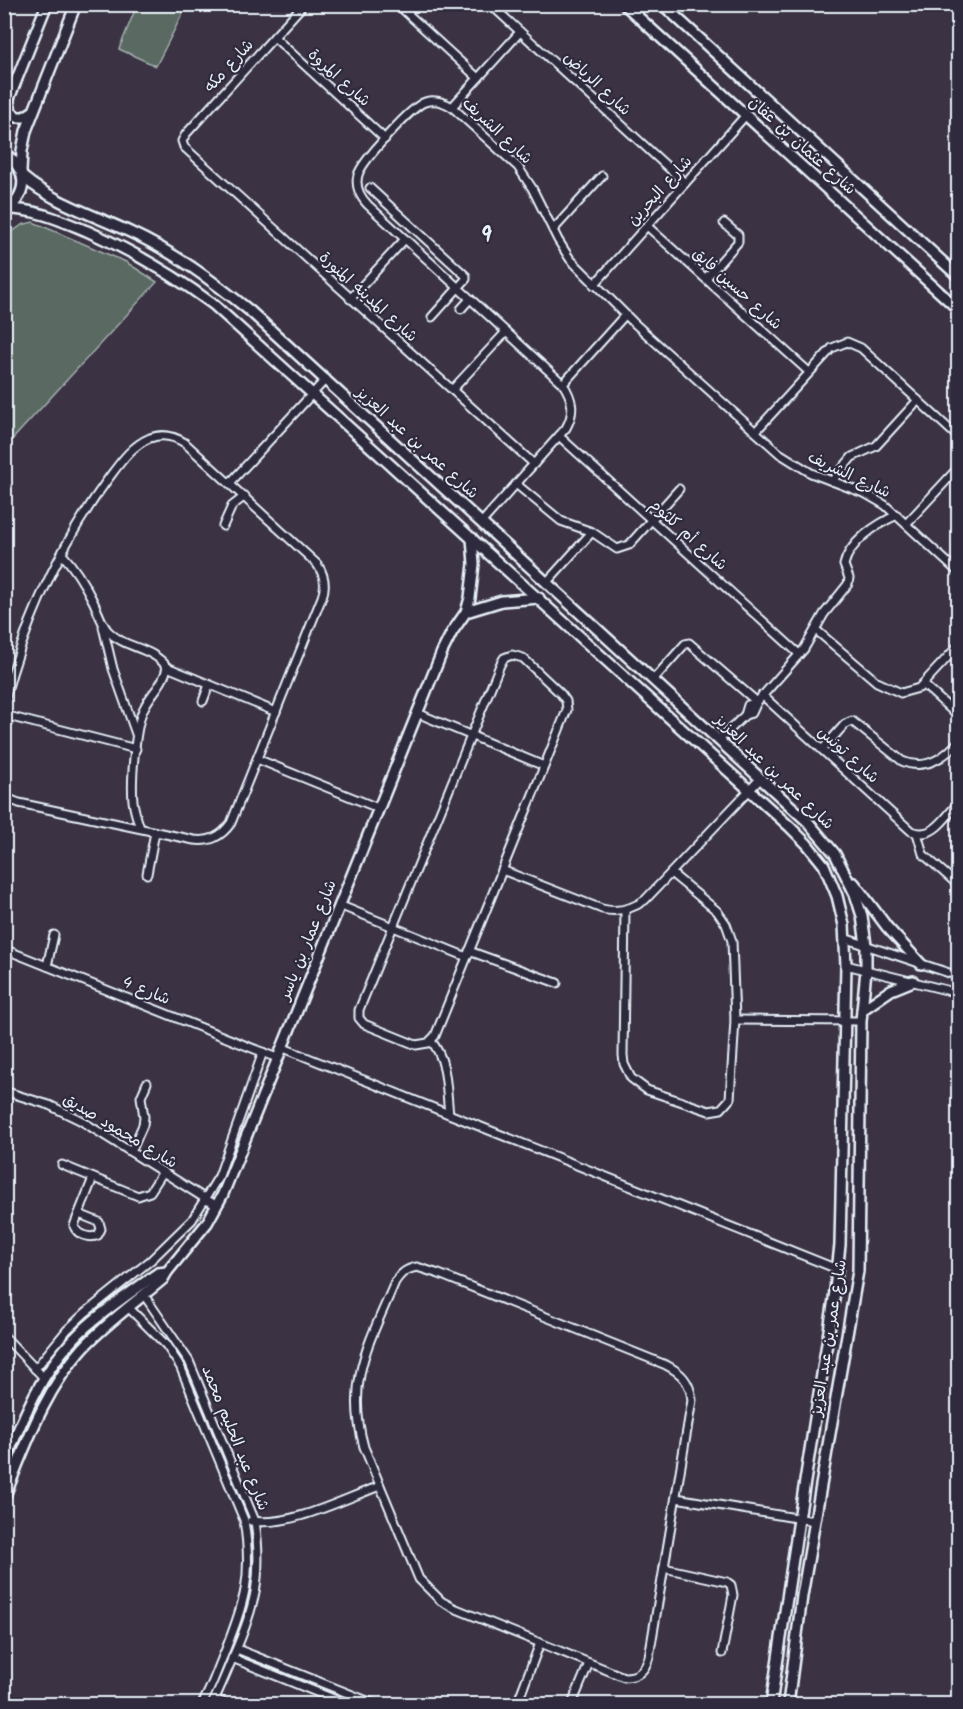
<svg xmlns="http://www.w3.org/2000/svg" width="963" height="1709" font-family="Kalam,'Playpen Sans Arabic',sans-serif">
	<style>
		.green { fill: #5a6a62; stroke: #a1aead; stroke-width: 1.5 }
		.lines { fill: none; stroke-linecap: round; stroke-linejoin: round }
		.street-casing { stroke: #e8f1f8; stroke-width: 11 }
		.secondary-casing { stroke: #e8f1f8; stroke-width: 14 }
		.street { stroke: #2f2a3d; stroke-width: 7 }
		.secondary { stroke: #2f2a3d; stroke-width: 9 }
		.labels { text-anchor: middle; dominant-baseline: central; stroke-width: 4.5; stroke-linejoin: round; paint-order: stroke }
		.street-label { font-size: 16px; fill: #e8f1f8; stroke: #2f2a3d }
		.district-label { font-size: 22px; font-weight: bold; letter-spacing: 1.5px; fill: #e8f1f8; stroke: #2f2a3d }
	</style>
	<rect width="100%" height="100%" fill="#3b3243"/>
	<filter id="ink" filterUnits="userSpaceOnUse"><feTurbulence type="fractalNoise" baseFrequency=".0167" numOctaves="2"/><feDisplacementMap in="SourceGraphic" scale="12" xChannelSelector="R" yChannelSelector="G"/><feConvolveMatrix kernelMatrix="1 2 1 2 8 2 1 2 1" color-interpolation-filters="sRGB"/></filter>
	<g filter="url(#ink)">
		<g class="green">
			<polygon points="137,5 187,5 156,66 119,49"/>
			<polygon points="33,222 126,262 157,282 8,444 5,445 5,237 22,225"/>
		</g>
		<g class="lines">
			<g class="street-casing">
				<g id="street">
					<polyline points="304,4 186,134 182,141 184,147 534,464"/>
					<polyline points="397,4 478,78"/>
					<polyline points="490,4 685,183"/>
					<polyline points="274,37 385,139"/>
					<polyline points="452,107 520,32"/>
					<polyline points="370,188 466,276 466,279 432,317"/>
					<polyline points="647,226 809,372"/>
					<polyline points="553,230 602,176"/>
					<polyline points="706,278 738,242 738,235 724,223"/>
					<polyline points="594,285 746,115"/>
					<polyline points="350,299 405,239"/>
					<polyline points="461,309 470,299"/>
					<polyline points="563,384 625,315"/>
					<polyline points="452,390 506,332"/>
					<polyline points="756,431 832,348 847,342 861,348 958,437"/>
					<polyline points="559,436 799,654"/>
					<polyline points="832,481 852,457 876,446 918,400"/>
					<polyline points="230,483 326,379"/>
					<polyline points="516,484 561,521 592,532 617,549 629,545 679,489"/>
					<path d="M 482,522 L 566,428 C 575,412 573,399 563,384 L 368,205 C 360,197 355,186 358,175 C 362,161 412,106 425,102 C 435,99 444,102 452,107 L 518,167 L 532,188 L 558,240 L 570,259 L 633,322 L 779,453 L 811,473 L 866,494 L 885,505 L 958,572"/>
					<polyline points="907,523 958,468"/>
					<polyline points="223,526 232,506 245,496"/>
					<path d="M 62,554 C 75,568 85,585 93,601 C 98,611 101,623 108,631 C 125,649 151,646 167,667 L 276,712"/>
					<polyline points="547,582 592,532"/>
					<polyline points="103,627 113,669 136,734"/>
					<polyline points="816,630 877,682 901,693 919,688 958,646"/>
					<polygon points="512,655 523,658 561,694 566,701 567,710 435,1036 428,1043 416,1045 364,1024 359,1018 359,1010 500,665 504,658"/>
					<polyline points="653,680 685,644 689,643 757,702"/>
					<polyline points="923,684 958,716"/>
					<path d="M 762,695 L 911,831 C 933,840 945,818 958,803"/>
					<polyline points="203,701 209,685"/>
					<path d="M 4,702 C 25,622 60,545 108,479 C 120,463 131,446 150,438 C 163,433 174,436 185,443 L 317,564 C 324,574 327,584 322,597 L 231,823 C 221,837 210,842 194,840 L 19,803 L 4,797"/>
					<polyline points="417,713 544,766"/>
					<polyline points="4,715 136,749"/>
					<polyline points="745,715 748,705 756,703"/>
					<path d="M 719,740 L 745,715 L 752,713 L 757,702 L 804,649 L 824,614 L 848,584 L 849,578 L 844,565 C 849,542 877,524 897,515"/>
					<path d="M 822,750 L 845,724 L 852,721 L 902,761 C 924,771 944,758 958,742"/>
					<polyline points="257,759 378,808"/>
					<path d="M 140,828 C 137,819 134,810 133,801 C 131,781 135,725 144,708 C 151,693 164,684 167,667"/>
					<polyline points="917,833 923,854 958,885"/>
					<path d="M 502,870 L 602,909 C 618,913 632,909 645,900 L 761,778"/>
					<polyline points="147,874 155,832"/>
					<polyline points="339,905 467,957"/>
					<polyline points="625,910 623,1055 624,1064 631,1078 647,1090 709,1111 721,1109 730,1099 735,1020 732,941 726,924 717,911 671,873"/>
					<polyline points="844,938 958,976"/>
					<polyline points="4,949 277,1058"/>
					<polyline points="469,951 557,983"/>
					<polyline points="846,965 958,993"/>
					<polyline points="47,966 54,935"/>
					<polyline points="735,1020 861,1021"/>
					<path d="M 431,1041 C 448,1060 446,1090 449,1114"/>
					<polyline points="281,1047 837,1269"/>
					<polyline points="4,1091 49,1105 80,1120 217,1206"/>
					<polyline points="131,1152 143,1125 144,1117 141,1097 147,1083"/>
					<polyline points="62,1165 138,1196 150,1192 163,1172"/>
					<path d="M 79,1214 L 99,1222 L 101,1229 L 98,1235 C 90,1239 77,1235 74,1226 L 75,1223 L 93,1178"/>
					<path d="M 417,1267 L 439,1274 L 666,1365 C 682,1373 690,1382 692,1400 L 649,1657 C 645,1671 638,1677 624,1677 L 454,1608 L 441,1601 L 419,1579 L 364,1447 C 345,1380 370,1342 395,1282 C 401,1273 406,1269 417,1267 Z"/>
					<path d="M 144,1295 L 189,1361 L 255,1521 C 263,1576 255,1607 233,1657 C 226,1673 220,1689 212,1704"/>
					<path d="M 129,1308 L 166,1345 L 180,1366 L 244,1520 C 253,1577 245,1601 224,1654 C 217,1670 211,1689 202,1704"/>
					<polyline points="4,1336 44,1378"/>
					<polyline points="35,1369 67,1330 85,1313 151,1260 192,1220 219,1176 263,1052"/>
					<polyline points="676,1498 814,1521"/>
					<path d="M 251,1521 C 291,1527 341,1500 380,1486"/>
					<polyline points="664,1568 727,1582 731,1585 733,1595 722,1653"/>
					<polyline points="237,1649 375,1704"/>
					<polyline points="232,1658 346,1704"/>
					<polyline points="215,1699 227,1704"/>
					<polyline points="517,1704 540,1643"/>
					<polyline points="572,1704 589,1663"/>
				</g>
			</g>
			<g class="secondary-casing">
				<g id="secondary">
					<polyline points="624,4 958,309"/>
					<polyline points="662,4 958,276"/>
					<polyline points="9,101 11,112 17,117 24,117 32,112"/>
					<polyline points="4,111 47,4"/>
					<path d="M 4,153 C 28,170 29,192 7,210"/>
					<polyline points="21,171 22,151 26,131 76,4"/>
					<path d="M 23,177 C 54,203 94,215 130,232 C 174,252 213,281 250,311 L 808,822 L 835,854 L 855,894 L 862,916 L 866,945 L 866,970 L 861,1021 L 858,1271 L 802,1596 L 788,1704"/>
					<path d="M 7,209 C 36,209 60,220 87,231 C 133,251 174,275 214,305 L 790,827 L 807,844 L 824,865 L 837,896 L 844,925 L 846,965 L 840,1245 L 834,1299 L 799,1519 L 771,1704"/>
					<polyline points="466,612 502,601 539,598"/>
					<polyline points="854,883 887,927 921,964"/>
					<polyline points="862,1010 891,990 913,981"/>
					<path d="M 4,1464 C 25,1412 44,1364 87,1326 C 109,1307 134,1290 158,1273 L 167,1272"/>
					<path d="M 4,1498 C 26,1445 44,1391 83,1348 C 106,1323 136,1302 163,1279 L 167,1272 L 207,1223 L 223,1194 L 442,652 L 452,632 L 466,612 L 470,598 L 474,564 L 472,538"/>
				</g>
			</g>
			<use href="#street" class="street"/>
			<use href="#secondary" class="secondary"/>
		</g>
	</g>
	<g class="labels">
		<g class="street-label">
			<text transform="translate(229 66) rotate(-48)">شارع مكه</text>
			<text transform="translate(339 78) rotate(42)">شارع المروة</text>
			<text transform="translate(597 84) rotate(43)">شارع الرياض</text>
			<text transform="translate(497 131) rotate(43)">شارع الشريف</text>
			<text transform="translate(802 146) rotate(42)">شارع عثمان بن عفان</text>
			<text transform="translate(660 191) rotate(-48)">شارع البحرين</text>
			<text transform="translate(737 289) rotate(42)">شارع حسين فايق</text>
			<text transform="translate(368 297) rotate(42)">شارع المدينه المنورة</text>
			<text transform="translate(417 443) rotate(42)">شارع عمر بن عبد العزيز</text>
			<text transform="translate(849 475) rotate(25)">شارع الشريف</text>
			<text transform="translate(688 535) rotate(42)">شارع أم كلثوم</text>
			<text transform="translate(848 755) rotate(42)">شارع تونس</text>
			<text transform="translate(774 772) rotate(44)">شارع عمر بن عبد العزيز</text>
			<text transform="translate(308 940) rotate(-68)">شارع عمار بن ياسر</text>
			<text transform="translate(146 991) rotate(22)">شارع 4</text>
			<text transform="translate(120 1131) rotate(31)">شارع محمود صديق</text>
			<text transform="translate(829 1338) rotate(-81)">شارع عمر بن عبد العزيز</text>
			<text transform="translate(235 1438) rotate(68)">شارع عبد الحليم محمد</text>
		</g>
		<g class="district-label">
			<text x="487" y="236">9</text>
		</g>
	</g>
	<rect width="963" height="1709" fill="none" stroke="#2f2a3d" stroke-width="24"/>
	<rect x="12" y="12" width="939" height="1685" fill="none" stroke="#e8f1f8" stroke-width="2" filter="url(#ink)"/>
</svg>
